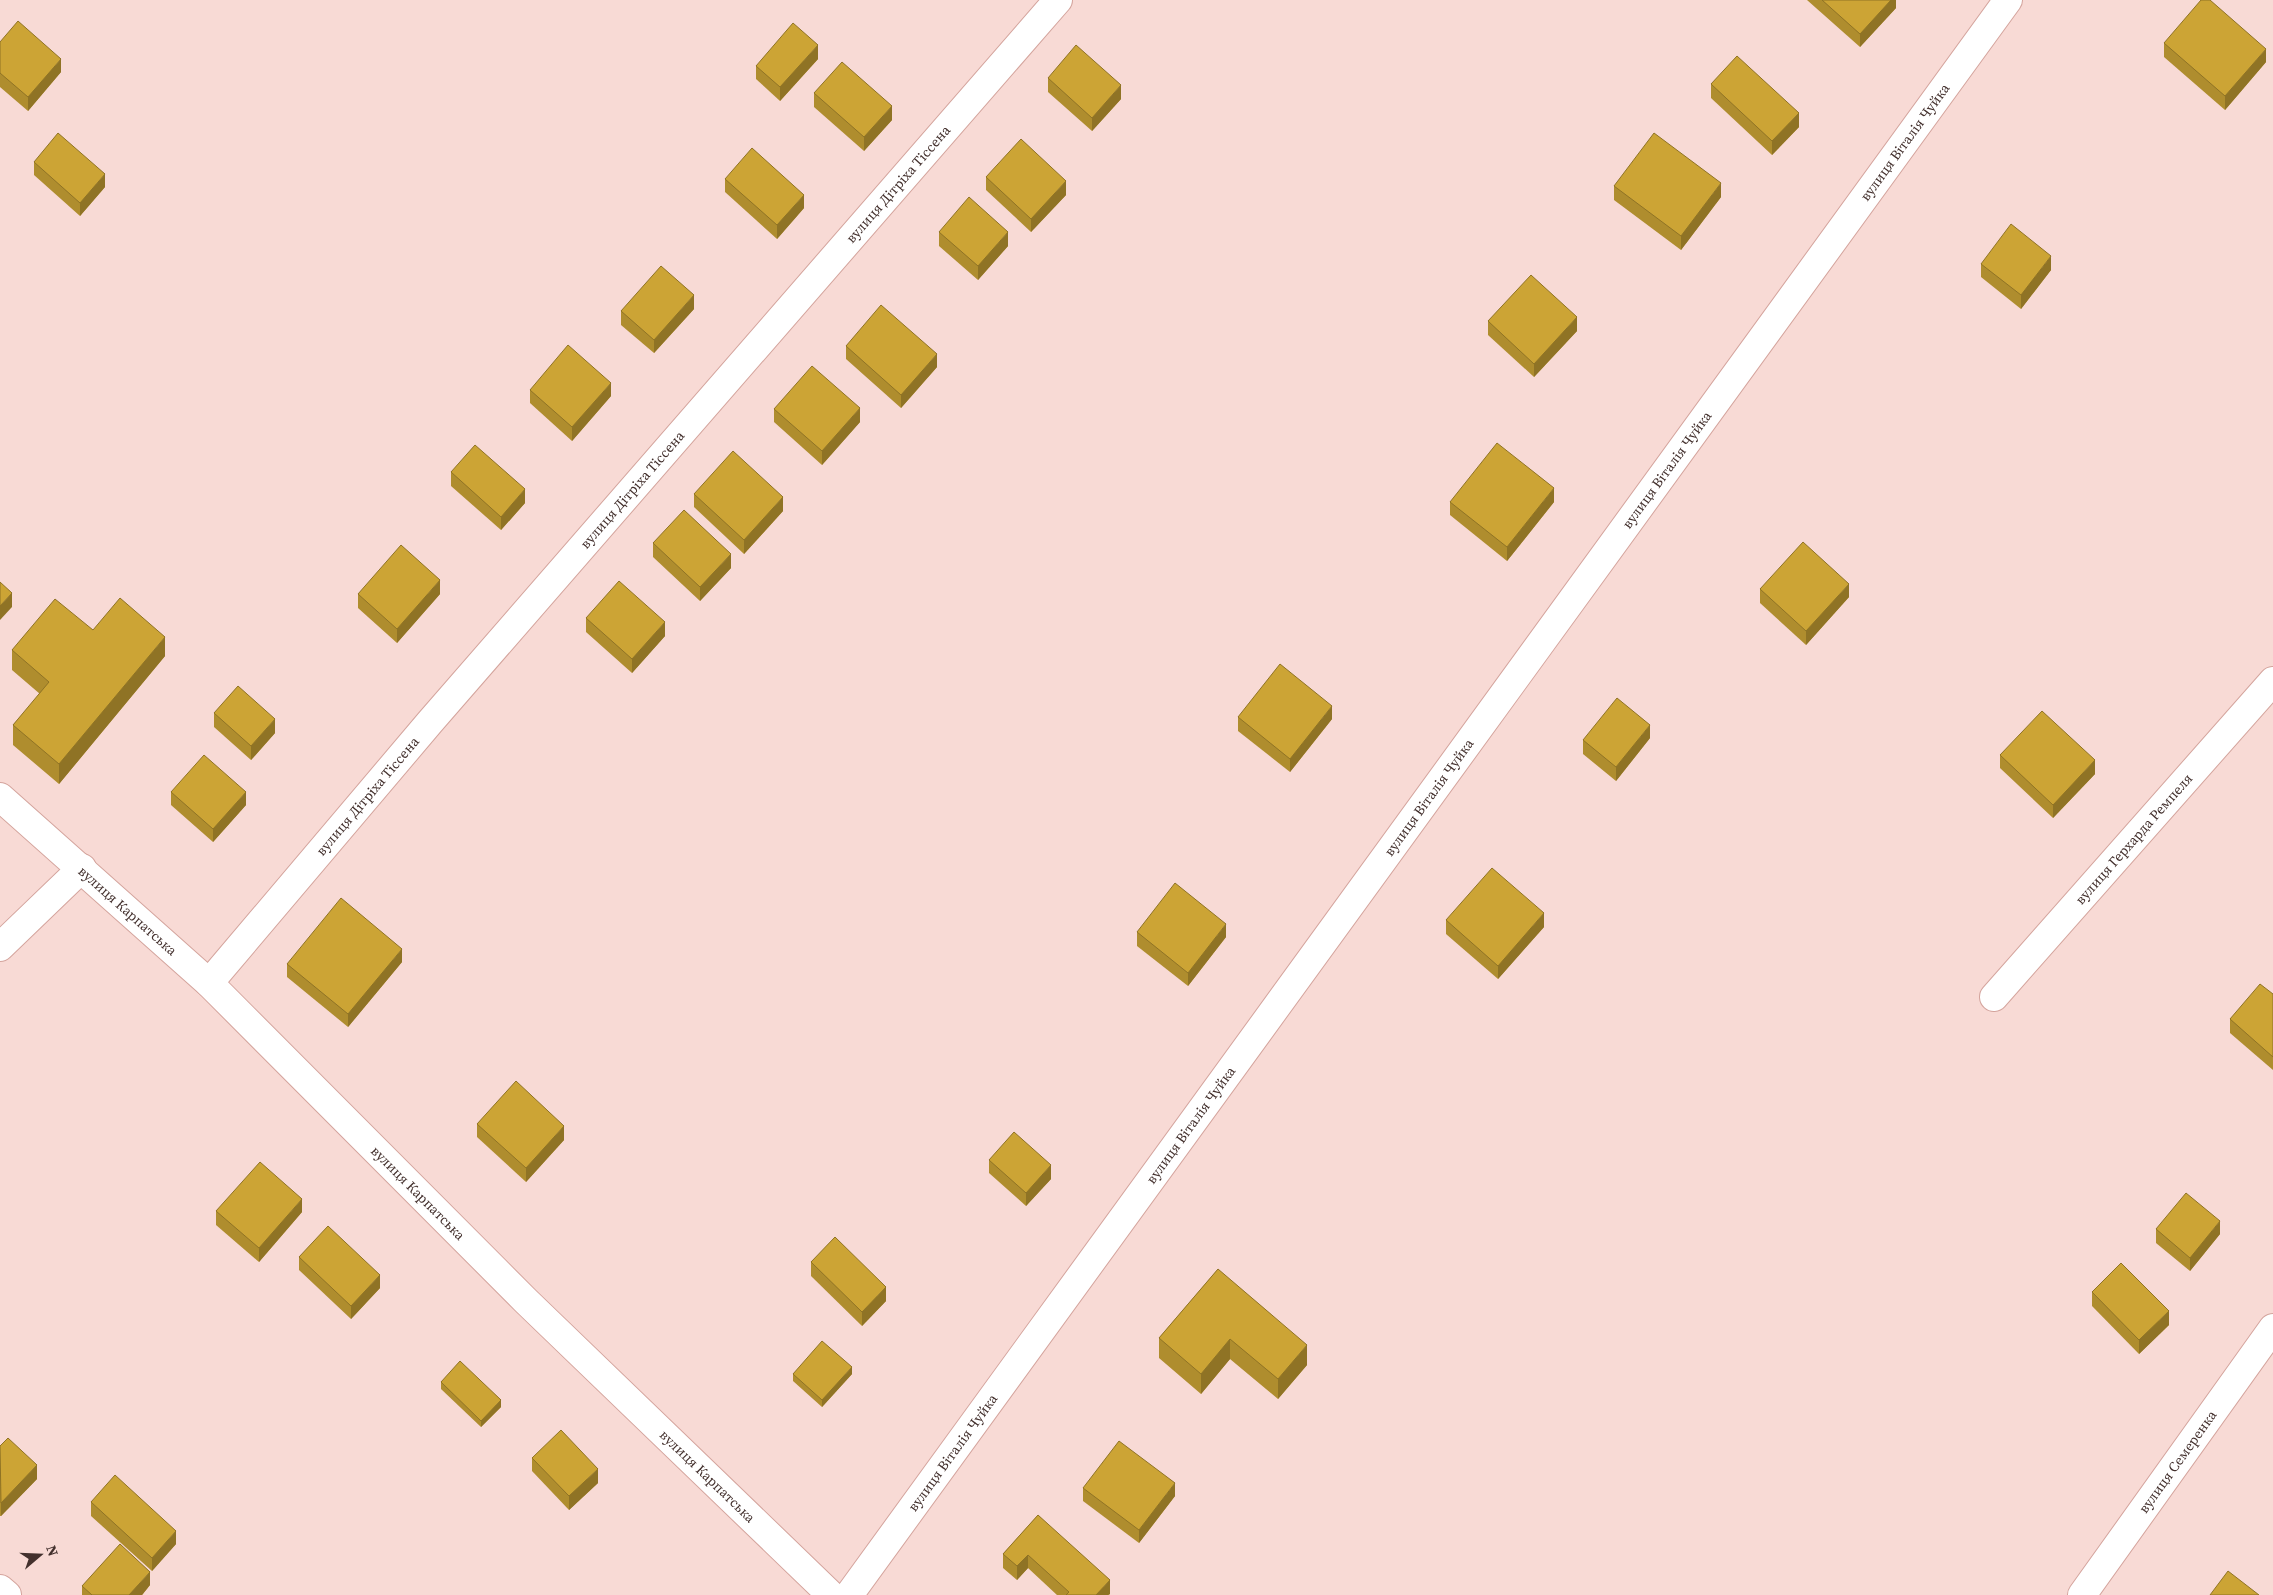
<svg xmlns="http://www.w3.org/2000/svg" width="2273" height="1595" font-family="'Source Serif 4',serif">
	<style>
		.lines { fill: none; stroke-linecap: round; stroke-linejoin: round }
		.street-casing { stroke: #d4a49d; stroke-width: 30 }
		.street { stroke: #fff; stroke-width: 28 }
		.wall { fill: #af8d2e }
		.shaded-wall { fill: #8f7325 }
		.building { fill: #cca435; stroke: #8f7325 }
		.labels { text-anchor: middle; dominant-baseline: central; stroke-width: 4; stroke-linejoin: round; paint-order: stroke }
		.street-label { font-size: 14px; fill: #43302d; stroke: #f8dad5 }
	</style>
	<rect width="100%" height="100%" fill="#f8dad5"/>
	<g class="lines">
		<g class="street-casing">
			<g id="street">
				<path id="s1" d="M 0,797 L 209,983 L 526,1301 L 831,1595"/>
				<polyline points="0,947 82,868"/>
				<path id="s2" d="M 209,983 L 430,722 L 1058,0"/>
				<path id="s3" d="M 1994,997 L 2273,681"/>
				<polyline points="0,1589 7,1595"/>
				<path id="s4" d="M 849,1595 L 2008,0"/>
				<path id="s5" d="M 2082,1595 L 2273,1328"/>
			</g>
		</g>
		<use href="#street" class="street"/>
	</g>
	<g class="wall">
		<polygon points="1807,0 1896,0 1896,8 1860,47"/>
		<polygon points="0,42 61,72 28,111 0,87"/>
		<polygon points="2164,43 2266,62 2225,110 2164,57"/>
		<polygon points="818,59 780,101 756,79 756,66"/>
		<polygon points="1048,78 1121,99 1092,131 1048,92"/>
		<polygon points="1711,84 1799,127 1772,155 1711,98"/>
		<polygon points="814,93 892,120 864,151 814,107"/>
		<polygon points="34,162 105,187 80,216 34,175"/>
		<polygon points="986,177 1066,195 1031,232 986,190"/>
		<polygon points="725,179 804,208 777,239 725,192"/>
		<polygon points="1614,186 1721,197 1681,250 1614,200"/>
		<polygon points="939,232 1008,246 978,280 939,246"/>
		<polygon points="1981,264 2051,270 2021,309 1981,277"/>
		<polygon points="694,309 654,353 621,325 621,311"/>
		<polygon points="1488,321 1577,331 1534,377 1488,335"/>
		<polygon points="846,346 937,367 901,408 846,359"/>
		<polygon points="530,390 611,396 572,441 530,403"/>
		<polygon points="774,409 860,422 822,465 774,422"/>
		<polygon points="451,472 525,503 501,530 451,486"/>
		<polygon points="694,494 783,511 744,554 694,507"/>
		<polygon points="1450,502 1554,502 1507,561 1450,515"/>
		<polygon points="653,543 731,568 700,601 653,557"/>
		<polygon points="1760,589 1849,597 1806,645 1760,603"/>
		<polygon points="358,594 440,594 397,643 358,608"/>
		<polygon points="586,618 665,636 632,673 586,632"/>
		<polygon points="93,630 165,656 59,784 13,745 13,725 40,694 12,670 12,650"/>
		<polygon points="214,713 275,733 251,760 214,727"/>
		<polygon points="1238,717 1332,719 1290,772 1238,731"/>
		<polygon points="1650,738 1616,781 1583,754 1583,740"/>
		<polygon points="2000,755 2095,774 2053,818 2000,768"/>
		<polygon points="171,792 246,805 213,842 171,805"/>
		<polygon points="1446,920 1544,927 1498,979 1446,934"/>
		<polygon points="1137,932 1226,937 1188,986 1137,946"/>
		<polygon points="402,962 348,1027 287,977 287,964"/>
		<polygon points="2273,994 2273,1070 2230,1033 2230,1019"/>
		<polygon points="477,1124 564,1140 526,1182 477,1137"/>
		<polygon points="989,1160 1051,1179 1026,1206 989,1173"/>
		<polygon points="216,1211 302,1212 259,1262 216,1225"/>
		<polygon points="2156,1229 2220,1234 2190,1271 2156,1243"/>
		<polygon points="299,1257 380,1288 351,1319 299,1270"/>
		<polygon points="811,1262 886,1301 862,1326 811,1276"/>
		<polygon points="1218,1269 1307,1365 1278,1399 1230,1359 1201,1394 1159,1358 1159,1338"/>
		<polygon points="2092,1292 2169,1325 2139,1354 2092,1306"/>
		<polygon points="793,1374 852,1374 822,1407 793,1381"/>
		<polygon points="441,1382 501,1407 481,1427 441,1389"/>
		<polygon points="0,1446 37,1479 1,1516 0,1516"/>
		<polygon points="532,1458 598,1483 569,1510 532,1471"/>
		<polygon points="1083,1488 1175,1496 1139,1543 1083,1501"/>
		<polygon points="91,1502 176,1544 152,1571 91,1516"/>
		<polygon points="1038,1515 1110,1594 1108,1595 1057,1595 1028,1568 1017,1580 1003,1568 1003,1554"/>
		<polygon points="150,1585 142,1595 82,1595 82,1586"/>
	</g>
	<g class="shaded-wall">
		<polygon points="1891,0 1896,0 1896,8 1860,47 1860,34"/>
		<polygon points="818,45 818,59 780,101 780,87"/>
		<polygon points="2266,49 2266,62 2225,110 2225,96"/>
		<polygon points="61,59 61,72 28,111 28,97"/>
		<polygon points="1121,85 1121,99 1092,131 1092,118"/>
		<polygon points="892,106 892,120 864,151 864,137"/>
		<polygon points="1799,113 1799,127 1772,155 1772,141"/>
		<polygon points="105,174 105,187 80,216 80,203"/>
		<polygon points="1066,181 1066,195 1031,232 1031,219"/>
		<polygon points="1721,183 1721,197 1681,250 1681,236"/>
		<polygon points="804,195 804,208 777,239 777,225"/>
		<polygon points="1008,232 1008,246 978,280 978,266"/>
		<polygon points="2051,256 2051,270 2021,309 2021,295"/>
		<polygon points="694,295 694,309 654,353 654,340"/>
		<polygon points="1577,317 1577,331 1534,377 1534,364"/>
		<polygon points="937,354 937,367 901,408 901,395"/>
		<polygon points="611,383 611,396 572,441 572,427"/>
		<polygon points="860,408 860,422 822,465 822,451"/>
		<polygon points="1554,488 1554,502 1507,561 1507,547"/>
		<polygon points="525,489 525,503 501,530 501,517"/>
		<polygon points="783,497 783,511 744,554 744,540"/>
		<polygon points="731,554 731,568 700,601 700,587"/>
		<polygon points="440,580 440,594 397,643 397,629"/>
		<polygon points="1849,584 1849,597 1806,645 1806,631"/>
		<polygon points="12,593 12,607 0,620 0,606"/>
		<polygon points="665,622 665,636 632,673 632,659"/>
		<polygon points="165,637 165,656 59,784 59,764"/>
		<polygon points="1332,706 1332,719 1290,772 1290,759"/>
		<polygon points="275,719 275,733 251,760 251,746"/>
		<polygon points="1650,725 1650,738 1616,781 1616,767"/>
		<polygon points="2095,760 2095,774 2053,818 2053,805"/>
		<polygon points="246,792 246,805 213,842 213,829"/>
		<polygon points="1544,913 1544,927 1498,979 1498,966"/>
		<polygon points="1226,924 1226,937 1188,986 1188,973"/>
		<polygon points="402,949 402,962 348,1027 348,1014"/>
		<polygon points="564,1126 564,1140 526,1182 526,1168"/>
		<polygon points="1051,1165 1051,1179 1026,1206 1026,1193"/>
		<polygon points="302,1199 302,1212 259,1262 259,1248"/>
		<polygon points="2220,1221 2220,1234 2190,1271 2190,1258"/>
		<polygon points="380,1275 380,1288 351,1319 351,1306"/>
		<polygon points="886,1287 886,1301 862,1326 862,1312"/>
		<polygon points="2169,1311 2169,1325 2139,1354 2139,1340"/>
		<polygon points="1230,1339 1230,1359 1201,1394 1201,1374"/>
		<polygon points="1307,1345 1307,1365 1278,1399 1278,1379"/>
		<polygon points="852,1367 852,1374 822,1407 822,1400"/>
		<polygon points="501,1400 501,1407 481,1427 481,1421"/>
		<polygon points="37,1465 37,1479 1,1516 1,1503"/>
		<polygon points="598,1469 598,1483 569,1510 569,1496"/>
		<polygon points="1175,1483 1175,1496 1139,1543 1139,1530"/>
		<polygon points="176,1531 176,1544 152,1571 152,1558"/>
		<polygon points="1028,1555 1028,1568 1017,1580 1017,1566"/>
		<polygon points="150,1572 150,1585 142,1595 129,1595"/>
		<polygon points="1110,1580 1110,1594 1108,1595 1096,1595"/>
	</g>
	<g class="building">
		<polygon points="1822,0 1891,0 1860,34"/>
		<polygon points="2201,0 2210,0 2266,49 2225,96 2164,43"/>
		<polygon points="18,21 61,59 28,97 0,73 0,42"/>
		<polygon points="793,23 818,45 780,87 756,66"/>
		<polygon points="1076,45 1121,85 1092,118 1048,78"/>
		<polygon points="1737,56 1799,113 1772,141 1711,84"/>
		<polygon points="842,62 892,106 864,137 814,93"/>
		<polygon points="58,133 105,174 80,203 34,162"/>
		<polygon points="1654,133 1721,183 1681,236 1614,186"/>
		<polygon points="1021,139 1066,181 1031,219 986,177"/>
		<polygon points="752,148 804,195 777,225 725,179"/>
		<polygon points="969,197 1008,232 978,266 939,232"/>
		<polygon points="2011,224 2051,256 2021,295 1981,264"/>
		<polygon points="661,266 694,295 654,340 621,311"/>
		<polygon points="1531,275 1577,317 1534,364 1488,321"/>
		<polygon points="881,305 937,354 901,395 846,346"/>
		<polygon points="568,345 611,383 572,427 530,390"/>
		<polygon points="812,366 860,408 822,451 774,409"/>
		<polygon points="1497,443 1554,488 1507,547 1450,502"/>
		<polygon points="475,445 525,489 501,517 451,472"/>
		<polygon points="733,451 783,497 744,540 694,494"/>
		<polygon points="684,510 731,554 700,587 653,543"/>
		<polygon points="1803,542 1849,584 1806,631 1760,589"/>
		<polygon points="401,545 440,580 397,629 358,594"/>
		<polygon points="619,581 665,622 632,659 586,618"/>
		<polygon points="0,582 12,593 0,606"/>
		<polygon points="120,598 165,637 59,764 13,725 49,682 12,650 55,599 93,630"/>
		<polygon points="1280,664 1332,706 1290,759 1238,717"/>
		<polygon points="238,686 275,719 251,746 214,713"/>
		<polygon points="1617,698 1650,725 1616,767 1583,740"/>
		<polygon points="2042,711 2095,760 2053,805 2000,755"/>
		<polygon points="204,755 246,792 213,829 171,792"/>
		<polygon points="1492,868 1544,913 1498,966 1446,920"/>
		<polygon points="1175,883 1226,924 1188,973 1137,932"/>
		<polygon points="341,898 402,949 348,1014 287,964"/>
		<polygon points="2260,984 2273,994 2273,1057 2230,1019"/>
		<polygon points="516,1081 564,1126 526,1168 477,1124"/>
		<polygon points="1014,1132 1051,1165 1026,1193 989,1160"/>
		<polygon points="260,1162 302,1199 259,1248 216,1211"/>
		<polygon points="2186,1193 2220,1221 2190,1258 2156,1229"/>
		<polygon points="328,1226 380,1275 351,1306 299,1257"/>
		<polygon points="835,1237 886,1287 862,1312 811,1262"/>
		<polygon points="2121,1263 2169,1311 2139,1340 2092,1292"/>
		<polygon points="1218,1269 1307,1345 1278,1379 1230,1339 1201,1374 1159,1338"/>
		<polygon points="822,1341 852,1367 822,1400 793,1374"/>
		<polygon points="460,1361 501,1400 481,1421 441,1382"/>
		<polygon points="561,1430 598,1469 569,1496 532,1458"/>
		<polygon points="8,1438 37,1465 1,1503 0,1446"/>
		<polygon points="1119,1441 1175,1483 1139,1530 1083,1488"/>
		<polygon points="115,1475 176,1531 152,1558 91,1502"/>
		<polygon points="1038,1515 1110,1580 1096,1595 1066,1595 1069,1592 1028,1555 1017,1566 1003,1554"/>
		<polygon points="120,1544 150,1572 129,1595 92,1595 82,1586"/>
		<polygon points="2228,1571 2259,1595 2210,1595"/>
	</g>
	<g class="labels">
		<g class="street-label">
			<text stroke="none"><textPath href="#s4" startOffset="1796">вулиця Віталія Чуйка</textPath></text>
			<text stroke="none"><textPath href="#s2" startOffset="1055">вулиця Дітріха Тіссена</textPath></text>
			<text stroke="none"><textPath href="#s4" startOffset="1391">вулиця Віталія Чуйка</textPath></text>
			<text stroke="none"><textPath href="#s2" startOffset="650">вулиця Дітріха Тіссена</textPath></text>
			<text stroke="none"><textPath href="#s2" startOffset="245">вулиця Дітріха Тіссена</textPath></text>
			<text stroke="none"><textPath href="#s4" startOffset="986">вулиця Віталія Чуйка</textPath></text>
			<text stroke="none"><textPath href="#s3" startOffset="211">вулиця Герхарда Ремпеля</textPath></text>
			<text stroke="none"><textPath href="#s1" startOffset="171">вулиця Карпатська</textPath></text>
			<text stroke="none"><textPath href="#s4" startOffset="581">вулиця Віталія Чуйка</textPath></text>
			<text stroke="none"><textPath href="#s1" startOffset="576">вулиця Карпатська</textPath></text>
			<text stroke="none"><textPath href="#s4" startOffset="176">вулиця Віталія Чуйка</textPath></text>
			<text stroke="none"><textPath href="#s5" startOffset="164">вулиця Семеренка</textPath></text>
			<text stroke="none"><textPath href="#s1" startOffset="981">вулиця Карпатська</textPath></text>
		</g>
	</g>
	<g transform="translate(40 1555) rotate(71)" stroke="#f8dad5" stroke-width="4" paint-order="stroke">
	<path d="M0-4L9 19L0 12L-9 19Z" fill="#43302d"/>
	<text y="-8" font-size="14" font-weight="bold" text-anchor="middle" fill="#43302d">N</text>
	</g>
</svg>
